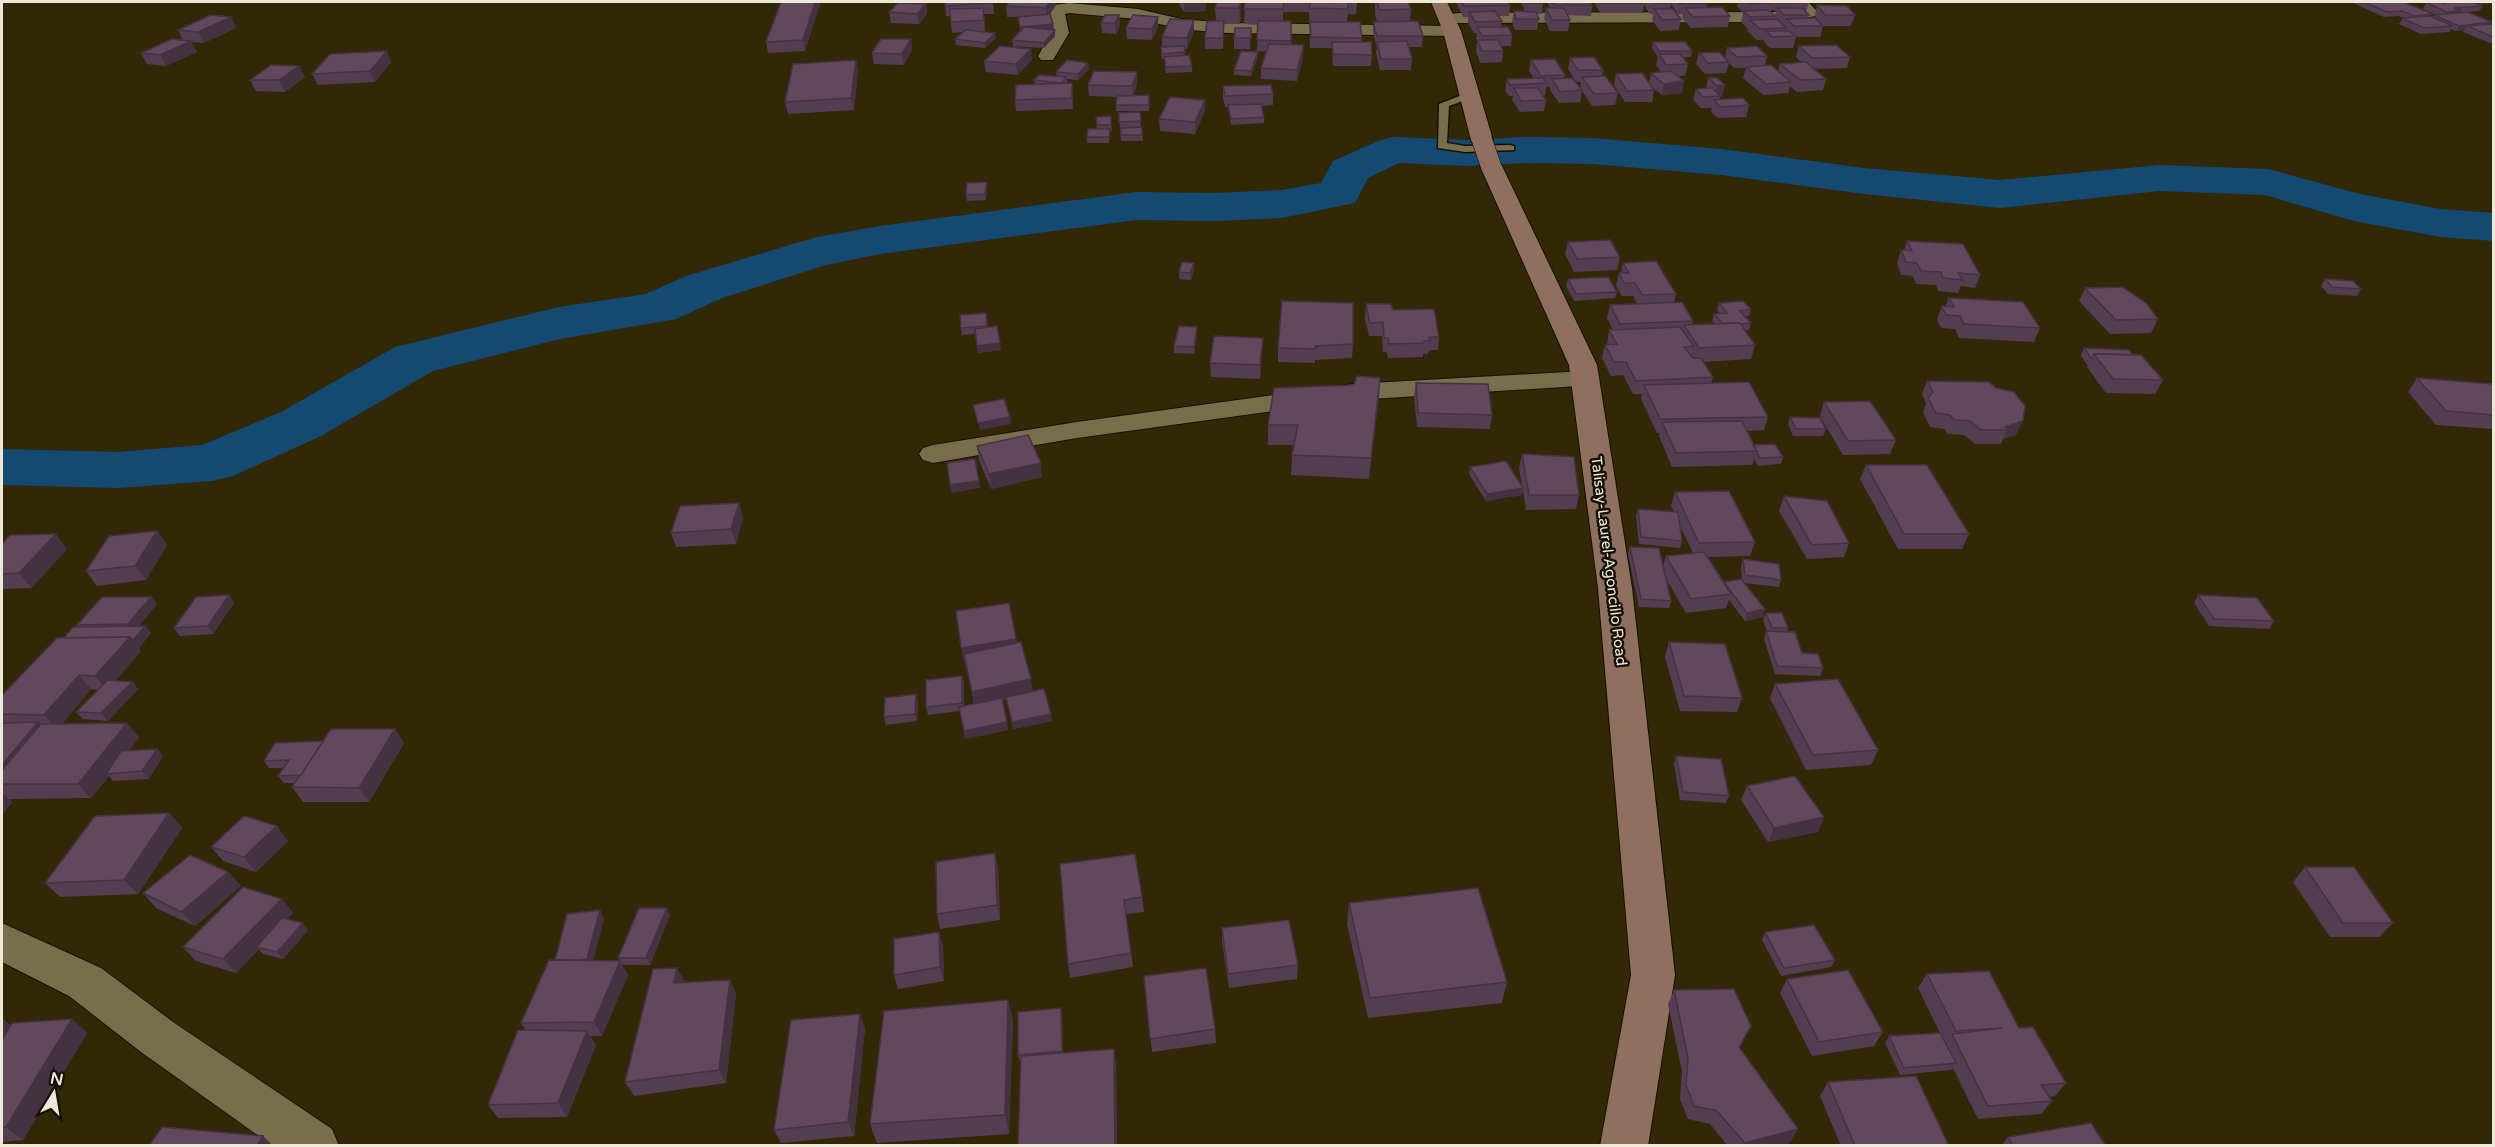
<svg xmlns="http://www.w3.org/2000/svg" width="2495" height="1147" font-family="'Varela Round',sans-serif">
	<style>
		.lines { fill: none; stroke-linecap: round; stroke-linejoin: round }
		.river { fill: #144a72; fill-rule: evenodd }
		.service-casing { stroke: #181100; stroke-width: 3 }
		.minor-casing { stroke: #181100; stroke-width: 2 }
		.tertiary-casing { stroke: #181100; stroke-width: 2 }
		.secondary-casing { stroke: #181100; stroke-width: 2 }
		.service { fill: #786e4d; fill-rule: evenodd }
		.minor { fill: #786e4d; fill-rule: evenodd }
		.tertiary { fill: #786e4d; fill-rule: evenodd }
		.secondary { fill: #8f6f5e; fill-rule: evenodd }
		.secondary-bridge-casing { stroke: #181100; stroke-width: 21; stroke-linecap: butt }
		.secondary-bridge { stroke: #8f6f5e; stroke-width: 20 }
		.wall { fill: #543d50; fill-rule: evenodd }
		.shaded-wall { fill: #453241 }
		.building { fill: #62475d; stroke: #453241; stroke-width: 1.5 }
		.labels { text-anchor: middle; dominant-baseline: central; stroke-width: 5; stroke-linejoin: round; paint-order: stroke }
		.street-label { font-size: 15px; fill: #eee8d7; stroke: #151105 }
	</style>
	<rect width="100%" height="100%" fill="#312808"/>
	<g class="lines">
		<polygon class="river" points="1393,137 1468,140 1528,137 1593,138 1721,149 1864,168 2000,180 2160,165 2268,169 2360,194 2441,209 2494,213 2494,241 2441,237 2354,221 2265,195 2160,191 2000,208 1864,194 1721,175 1593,164 1528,163 1468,166 1399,163 1368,178 1355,203 1282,218 1214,221 1136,220 880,254 826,265 722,298 676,319 560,339 433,371 321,436 233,476 212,481 118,488 2,485 2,449 118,452 202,445 281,412 395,347 559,307 646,294 686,276 817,237 880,226 1136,192 1214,193 1282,190 1321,183 1333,161 1378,141"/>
		<g class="service-casing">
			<polygon id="service" points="1470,92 1475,95 1474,97 1449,106 1447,143 1465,146 1510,145 1514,146 1514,150 1465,152 1438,148 1439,104"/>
		</g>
		<g class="minor-casing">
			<g id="minor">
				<polygon points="1791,2 1808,2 1818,12 1816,16 1781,22 1458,23 1452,22 1449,18 1452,14 1458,13 1781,12 1797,9"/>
				<polygon points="1069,3 1138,9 1181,19 1226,23 1452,26 1458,27 1461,31 1458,35 1452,36 1226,33 1181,29 1138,19 1069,13 1065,14 1069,33 1053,60 1041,60 1038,56 1051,33 1047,13 1053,5"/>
				<polygon points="1585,371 1594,373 1598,379 1594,385 1354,400 1077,438 933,463 923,460 919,454 923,448 933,445 1077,422 1354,384"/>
			</g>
		</g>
		<g class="tertiary-casing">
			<polygon id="tertiary" points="2,923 101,968 173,1022 332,1129 339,1146 273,1146 141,1052 69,996 2,962"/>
		</g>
		<g class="secondary-casing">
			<g id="secondary">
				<polygon points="1431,2 1447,2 1461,31 1493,140 1490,145 1482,146 1474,145 1471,140 1443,31"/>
				<polygon points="1491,159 1499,161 1502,166 1597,365 1632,588 1675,975 1648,1146 1600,1146 1631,975 1598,588 1569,365 1480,166 1483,161"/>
			</g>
		</g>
		<use href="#service" class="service"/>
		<use href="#minor" class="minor"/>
		<use href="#tertiary" class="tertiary"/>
		<use href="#secondary" class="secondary"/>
		<g class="secondary-bridge-casing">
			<polyline id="secondary-bridge" points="1482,140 1491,166"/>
		</g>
		<use href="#secondary-bridge" class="secondary-bridge"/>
	</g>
	<g class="wall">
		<polygon points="781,2 820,2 805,51 768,53 766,42"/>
		<polygon points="945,2 993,2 994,14 984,14 985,31 980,31 996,38 985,48 956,45 955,39 963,32 952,33 950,16 946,16"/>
		<polygon points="1009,2 1055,2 1056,5 1049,14 1054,30 1055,30 1055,36 1044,48 1013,46 1012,40 1020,31 1018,17 1007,17 1006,6"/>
		<polygon points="1179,2 1184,2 1184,4 1184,2 1206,2 1206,11 1184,12 1179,4"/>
		<polygon points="1241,2 1241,14 1240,24 1224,24 1223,49 1205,49 1205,38 1216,21 1215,8"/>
		<polygon points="1245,2 1357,2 1356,14 1348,14 1347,22 1362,38 1361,42 1372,55 1371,66 1333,66 1332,48 1310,48 1309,12 1283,12 1283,21 1291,21 1291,45 1303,57 1297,81 1261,79 1261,68 1266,51 1257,51 1258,25 1244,24"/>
		<polygon points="1375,2 1408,2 1411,9 1410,21 1423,36 1422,47 1408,47 1412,59 1411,70 1380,70 1376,53 1377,47 1373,33 1373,22 1377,22 1375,14"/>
		<polygon points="1456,2 1508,2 1510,5 1509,16 1498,16 1502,21 1501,27 1512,35 1511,46 1501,46 1503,51 1502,62 1480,63 1476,51 1477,41 1476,38 1477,33 1474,33 1468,23 1468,17 1463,17"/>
		<polygon points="1521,2 1543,2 1543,3 1542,14 1537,14 1539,19 1537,30 1515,30 1512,22 1514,11 1525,12"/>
		<polygon points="1547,2 1591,2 1592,5 1591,16 1567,15 1570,20 1568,31 1550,31 1544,19 1546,8 1550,8"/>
		<polygon points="1594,2 1706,2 1707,4 1707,7 1730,16 1728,27 1691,28 1682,18 1683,14 1678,14 1671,4 1670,9 1681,19 1679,30 1660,31 1652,20 1653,14 1650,14 1644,5 1642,13 1600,13"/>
		<path d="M 1738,2 L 1809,2 L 1806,12 L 1809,15 L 1808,18 L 1818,21 L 1815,16 L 1817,5 L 1855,15 L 1851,26 L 1823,26 L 1820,37 L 1796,37 L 1793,48 L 1770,48 L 1764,42 L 1764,40 L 1757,40 L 1747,31 L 1748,28 L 1747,28 L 1741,22 L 1743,13 L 1737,6 ZM 1772,9 L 1776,12 L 1774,19 L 1775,16 L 1771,13 Z"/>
		<polygon points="2351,2 2403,2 2432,17 2434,15 2437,15 2423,9 2426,3 2429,3 2426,2 2473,2 2483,6 2479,11 2467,12 2493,25 2493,44 2463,32 2464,30 2456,31 2451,29 2449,32 2421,34 2399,24 2403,18 2399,16 2384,17"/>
		<polygon points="2473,2 2493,2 2493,3 2481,4"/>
		<polygon points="926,4 927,14 919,24 891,23 889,12"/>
		<polygon points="1119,15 1120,26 1116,34 1102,33 1101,23"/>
		<polygon points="231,17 236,28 204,43 191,42 197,52 166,66 147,64 141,53 183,40 178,30"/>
		<polygon points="1158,17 1158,27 1152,40 1127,39 1126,28"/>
		<polygon points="1251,28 1250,49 1234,49 1234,38"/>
		<polygon points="1194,31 1187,49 1184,49 1185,56 1192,66 1192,72 1166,73 1164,59 1162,59 1161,53 1161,47 1162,47 1162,37"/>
		<polygon points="911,39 912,50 904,65 874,64 872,53"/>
		<polygon points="1653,42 1692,51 1691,57 1682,57 1688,64 1685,76 1677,76 1682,93 1662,95 1652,87 1654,90 1652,102 1625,102 1614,85 1616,74 1649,83 1651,73 1661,72 1656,65 1658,57 1652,48"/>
		<polygon points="1799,46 1850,57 1847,68 1815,69 1826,79 1823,90 1797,92 1790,86 1788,93 1763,95 1743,78 1746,68 1734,68 1729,63 1726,73 1705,74 1696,64 1699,53 1725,58 1727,48 1767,56 1765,65 1778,71 1780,64 1801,62 1796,57"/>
		<polygon points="1258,52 1258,57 1251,76 1234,75 1234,70"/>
		<polygon points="1570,58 1603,70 1602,76 1618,93 1615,105 1592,106 1582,91 1580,102 1559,103 1550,90 1550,87 1546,87 1545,95 1542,95 1546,100 1544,111 1520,112 1512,100 1513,96 1509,96 1505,91 1507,79 1534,78 1529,71 1531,60 1565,75 1564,78 1580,88 1581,82 1576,82 1568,69"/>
		<polygon points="856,60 858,71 854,110 788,114 785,102"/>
		<polygon points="1032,60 1018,75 986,72 984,61"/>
		<polygon points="391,62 375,82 318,85 312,74"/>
		<polygon points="1088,63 1089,69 1078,80 1067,79 1067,83 1072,83 1073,109 1016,111 1015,100 1035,85 1034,80 1057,77 1056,72"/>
		<polygon points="299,66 305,77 285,92 256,91 250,80"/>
		<polygon points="1137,72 1137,84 1133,95 1150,101 1149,111 1116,111 1117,97 1089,96 1088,85"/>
		<polygon points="1708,78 1717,78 1722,97 1720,97 1719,100 1749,105 1746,117 1718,118 1711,112 1712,108 1701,108 1693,100 1696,89 1706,88"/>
		<polygon points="1223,86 1273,94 1273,105 1261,106 1264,117 1264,123 1231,125 1228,107 1225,107 1223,98"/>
		<polygon points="1205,100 1205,111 1195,134 1160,131 1159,119"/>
		<polygon points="1140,112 1141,127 1142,127 1143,141 1121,141 1119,113"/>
		<polygon points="1096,117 1111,125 1112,131 1110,131 1109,143 1087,143 1087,137 1097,129"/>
		<polygon points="987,188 986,200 967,201 966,195"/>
		<polygon points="1907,241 1980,275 1975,288 1961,286 1958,293 1938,291 1936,285 1916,284 1913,276 1901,275 1897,263 1901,250 1904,250"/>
		<polygon points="1568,242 1620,257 1617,270 1574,272 1565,254"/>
		<polygon points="1194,263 1194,270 1191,280 1179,279 1179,272"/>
		<polygon points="1623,263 1676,294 1674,303 1693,321 1692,325 1715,324 1712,321 1714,314 1720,313 1717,310 1719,303 1751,309 1749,316 1745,317 1751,323 1749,330 1745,330 1755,345 1751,359 1703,362 1713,377 1711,383 1768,417 1764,430 1747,431 1753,445 1783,457 1781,464 1758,466 1754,459 1752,465 1672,467 1659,436 1660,433 1657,433 1641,399 1642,394 1633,394 1623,375 1611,376 1602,358 1605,345 1607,345 1609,330 1613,330 1607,318 1610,305 1637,304 1633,296 1622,296 1616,286 1619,273 1621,273"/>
		<polygon points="1568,279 1617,292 1615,298 1574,301 1566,286"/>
		<polygon points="2325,279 2361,289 2357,296 2328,294 2321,286"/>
		<polygon points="2085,288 2158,319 2151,333 2110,334 2079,301"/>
		<polygon points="1949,298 2040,328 2034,342 1959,338 1955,329 1942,328 1938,323 1937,319 1942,306 1945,306"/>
		<polygon points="1366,304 1393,310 1439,337 1438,350 1429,350 1428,354 1423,354 1423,357 1388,358 1387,352 1383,352 1382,336 1369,336 1365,318"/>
		<polygon points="986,313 988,327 1001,350 978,353 975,334 962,335 961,328"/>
		<polygon points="1197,334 1194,354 1174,353 1174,346"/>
		<polygon points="1353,344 1352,358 1315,360 1315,363 1278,362 1278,348"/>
		<polygon points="2084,348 2133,355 2163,380 2155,394 2106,393 2087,367 2089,365 2087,365 2081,355"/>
		<polygon points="1262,351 1260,379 1211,377 1210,363"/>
		<polygon points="1380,378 1369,479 1291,475 1292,455 1294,445 1268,445 1268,425 1354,385"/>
		<polygon points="2417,378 2493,385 2493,429 2436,425 2408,392"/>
		<polygon points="1927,381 2016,435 2003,439 2001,444 1975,444 1964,435 1948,434 1944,429 1930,427 1923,412 1926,403 1922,394"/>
		<polygon points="1416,383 1492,415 1490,429 1417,427 1414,396"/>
		<polygon points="1824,402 1896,440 1890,454 1843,455 1820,416"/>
		<polygon points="1790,417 1826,429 1823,436 1793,436 1788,424"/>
		<polygon points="977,446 1042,477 991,489 979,460"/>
		<polygon points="1522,454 1579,495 1576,509 1526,510 1523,490 1522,495 1486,501 1469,474 1470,467 1522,486 1519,468"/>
		<polygon points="1866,465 1969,534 1962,549 1898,549 1860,479"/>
		<polygon points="1675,492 1755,542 1750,556 1708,557 1724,582 1742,581 1741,567 1743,559 1781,580 1779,587 1744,583 1765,609 1763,617 1745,621 1729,600 1726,608 1686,613 1665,577 1671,601 1669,608 1639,607 1628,554 1630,547 1663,566 1666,556 1693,553 1679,524 1682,541 1680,548 1639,544 1636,516 1638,509 1674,512 1671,506"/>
		<polygon points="1784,496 1849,543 1844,557 1807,559 1779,511"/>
		<polygon points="743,517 736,544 676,547 671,533"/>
		<polygon points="157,531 167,545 146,580 97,586 86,571"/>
		<polygon points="2,544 67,549 31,588 2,589"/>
		<polygon points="2198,595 2274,621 2269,629 2209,626 2194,603"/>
		<polygon points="151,597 157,604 139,626 145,626 151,633 139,648 141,651 115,681 132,682 138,689 108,721 83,719 76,712 98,690 91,689 62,724 139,737 129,751 157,749 163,756 149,779 113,781 109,776 91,798 9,799 12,802 2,815 2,695 64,638 78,627 77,625"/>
		<polygon points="234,603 213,634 180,636 174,628"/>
		<polygon points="1766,613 1788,628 1787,632 1802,653 1823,668 1820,676 1775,674 1764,639 1766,631 1767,631 1763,620"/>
		<polygon points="1016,639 1033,691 1052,721 1013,729 1007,699 1002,700 1008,730 965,739 960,711 928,715 926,707 962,676 964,683 964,706 974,704 965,663 964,663"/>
		<polygon points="1669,642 1742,698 1737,712 1680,711 1665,657"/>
		<polygon points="1775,684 1878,750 1871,765 1806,770 1770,698"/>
		<polygon points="918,702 917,721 886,725 884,717"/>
		<polygon points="395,729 404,743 369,802 303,802 292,787 296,783 284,783 278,776 284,768 269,768 264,761 323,741"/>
		<polygon points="1676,756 1729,796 1726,803 1680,800 1674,764"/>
		<polygon points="1747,786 1818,832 1768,842 1741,800"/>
		<polygon points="169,813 182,828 138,894 60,897 45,883"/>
		<polygon points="288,841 256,872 223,861 211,847"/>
		<polygon points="1060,864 1142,897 1144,912 1126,914 1133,967 1070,978 1068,964"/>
		<polygon points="2305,867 2393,923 2379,937 2330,937 2293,882"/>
		<polygon points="998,868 1000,920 940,929 937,914"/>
		<polygon points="228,872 241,886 195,926 156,908 143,893"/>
		<polygon points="282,899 293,913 287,920 308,930 283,959 263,954 259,949 236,973 196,961 183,947"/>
		<polygon points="1349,903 1507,982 1502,1003 1368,1018 1347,924"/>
		<polygon points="667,908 670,915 650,965 622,965 628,975 602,1036 590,1036 596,1045 567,1117 498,1118 488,1105 526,1030 521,1023 555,960 604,918 593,960 620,961 618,958"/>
		<polygon points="1222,928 1298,965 1297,979 1229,988 1222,942"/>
		<polygon points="1765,932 1835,960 1831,967 1781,976 1762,940"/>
		<polygon points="943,946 944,981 898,989 894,975"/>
		<polygon points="1927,974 2019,1028 2066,1083 2055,1096 2049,1097 2052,1101 2041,1114 1978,1119 1953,1068 1951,1070 1900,1075 1885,1043 1889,1036 1940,1033 1918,988"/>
		<polygon points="1144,976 1215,1029 1216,1043 1152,1052"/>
		<polygon points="1787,979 1883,1032 1874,1046 1812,1056 1780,993"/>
		<polygon points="685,982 736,994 726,1083 634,1096 625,1082"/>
		<polygon points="1674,990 1744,1040 1739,1048 1790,1143 1779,1146 1728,1146 1710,1124 1688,1119 1680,1099 1682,1072 1668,1004"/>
		<polygon points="1008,1000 1013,1021 1009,1134 877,1143 870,1124"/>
		<polygon points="1061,1008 1062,1015 1063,1053 1116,1062 1117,1146 1018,1146 1021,1062 1020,1062 1018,1055"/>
		<polygon points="2,1018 10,1026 72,1019 87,1033 23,1140 2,1142"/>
		<polygon points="865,1028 854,1136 781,1143 774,1130"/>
		<polygon points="1828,1082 1949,1146 1841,1146 1820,1096"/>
		<polygon points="2008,1137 2106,1146 2001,1146"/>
	</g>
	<g class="shaded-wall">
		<polygon points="815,2 821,2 805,51 803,40"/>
		<polygon points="1050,2 1055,2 1056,5 1047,19 1046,8"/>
		<polygon points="1184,2 1206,2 1206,11 1184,12"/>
		<polygon points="1241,2 1241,14 1240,24 1239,8"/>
		<polygon points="2482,2 2493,2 2493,3 2481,4"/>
		<polygon points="926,4 927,14 919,24 917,14"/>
		<polygon points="2461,10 2458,16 2444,17 2447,12"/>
		<polygon points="1119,15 1120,26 1116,34 1115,23"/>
		<polygon points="231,17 236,28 204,43 198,32"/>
		<polygon points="1158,17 1158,27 1152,40 1152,29"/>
		<polygon points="1194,20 1194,31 1187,49 1187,38"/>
		<polygon points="2492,22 2489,27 2467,26 2464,30 2456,31 2459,26"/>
		<polygon points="1053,24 1054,30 1021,33 1020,27"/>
		<polygon points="1055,30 1055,36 1044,48 1044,43"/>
		<polygon points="995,33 996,38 985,48 985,43"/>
		<polygon points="911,39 912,50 904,65 902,54"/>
		<polygon points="191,41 197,52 166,66 160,55"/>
		<polygon points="1304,45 1303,57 1297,81 1297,70"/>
		<polygon points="1031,49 1032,60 1018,75 1016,64"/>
		<polygon points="387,51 391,62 375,82 370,71"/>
		<polygon points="1258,52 1258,57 1251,76 1251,71"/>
		<polygon points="856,60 858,71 854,110 851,98"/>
		<polygon points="1088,63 1089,69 1078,80 1078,74"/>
		<polygon points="299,66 305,77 285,92 279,80"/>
		<polygon points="1137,72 1137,84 1133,98 1132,86"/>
		<polygon points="1684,81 1682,93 1662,95 1664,84"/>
		<polygon points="1725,85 1722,97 1720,97 1720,96 1714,96 1717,86"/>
		<polygon points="1205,100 1205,111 1195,134 1195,122"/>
		<polygon points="987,182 987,188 986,200 985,194"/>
		<polygon points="1194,263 1194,270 1191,280 1190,273"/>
		<polygon points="1197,327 1197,334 1194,354 1194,347"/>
		<polygon points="1263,338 1262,351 1260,379 1260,365"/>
		<polygon points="1000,343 1001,350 978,353 977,346"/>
		<polygon points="1380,378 1379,398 1369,479 1371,458"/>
		<polygon points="1010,417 1011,424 980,430 978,423"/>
		<polygon points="2023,421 2016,435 2003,439 2007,430 2005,427"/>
		<polygon points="1041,463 1042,477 991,489 989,474"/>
		<polygon points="979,481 980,488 952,493 950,485"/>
		<polygon points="1523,488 1522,495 1486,501 1487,494"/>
		<polygon points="739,503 743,517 736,544 731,529"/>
		<polygon points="157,531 167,545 146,580 135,566"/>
		<polygon points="56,534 67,549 31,588 19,573"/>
		<polygon points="229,595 234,603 213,634 208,626"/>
		<polygon points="151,597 157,604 134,632 128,624"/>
		<polygon points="1765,609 1763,617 1745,621 1747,613"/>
		<polygon points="145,626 151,633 139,648 141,651 107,690 95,676 130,637"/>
		<polygon points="1016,639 1018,653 964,663 961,648"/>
		<polygon points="79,675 91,689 57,730 44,715"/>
		<polygon points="962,676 964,683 964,711 962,703"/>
		<polygon points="1031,679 1033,694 975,706 972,692"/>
		<polygon points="132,682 138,689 108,721 101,713"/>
		<polygon points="916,694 918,702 917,721 915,714"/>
		<polygon points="1051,714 1052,721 1013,729 1012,722"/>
		<polygon points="38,722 51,737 2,784 2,765"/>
		<polygon points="1007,722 1008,730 965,739 964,731"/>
		<polygon points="127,723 139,737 111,773 106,774 109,776 91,798 78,784"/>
		<polygon points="395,729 404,743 369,802 359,788"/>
		<polygon points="157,749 163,756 149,779 142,771"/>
		<polygon points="4,794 12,802 2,815 2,798"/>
		<polygon points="169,813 182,828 138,894 124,880"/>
		<polygon points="1824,817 1818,832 1768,842 1774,828"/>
		<polygon points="277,826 288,841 256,872 244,857"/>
		<polygon points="995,853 998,868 1000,920 997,905"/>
		<polygon points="228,872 241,886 195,926 181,912"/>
		<polygon points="282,899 293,913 260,948 256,947 259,949 236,973 223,959"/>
		<polygon points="667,908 670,915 650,965 646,958"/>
		<polygon points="600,910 604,918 592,966 587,959"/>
		<polygon points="303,923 308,930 283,959 277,952"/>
		<polygon points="939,932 943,946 944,981 940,967"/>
		<polygon points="620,961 628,975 602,1036 594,1022"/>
		<polygon points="677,968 685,982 674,983"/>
		<polygon points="730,980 736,994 726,1083 719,1070"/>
		<polygon points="1008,1000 1013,1021 1009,1134 1005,1115"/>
		<polygon points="1061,1008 1062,1015 1063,1058 1062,1051"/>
		<polygon points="860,1014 865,1028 854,1136 848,1122"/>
		<polygon points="2,1018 11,1026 2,1044"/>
		<polygon points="72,1019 87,1033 23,1140 6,1127"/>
		<polygon points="587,1031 596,1045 567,1117 558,1103"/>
		<polygon points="1114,1049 1116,1062 1117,1146 1115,1146"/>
		<polygon points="1798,1129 1790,1143 1779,1146 1743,1146 1745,1143"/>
		<polygon points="263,1136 273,1146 257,1146"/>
	</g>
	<g class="building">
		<polygon points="781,2 815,2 803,40 766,42"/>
		<polygon points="945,2 993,2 993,3 945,6"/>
		<polygon points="1009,2 1050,2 1046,8 1006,6"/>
		<polygon points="1217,2 1241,2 1239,8 1215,8"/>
		<polygon points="1245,2 1284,2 1283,9 1244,9"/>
		<polygon points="1311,2 1348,2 1348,9 1309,8"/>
		<polygon points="1377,2 1408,2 1411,9 1379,10"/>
		<polygon points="1462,2 1508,2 1510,5 1464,6"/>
		<polygon points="1526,2 1543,2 1543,3 1527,3"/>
		<polygon points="1553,2 1591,2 1592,5 1554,5"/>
		<polygon points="1601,2 1644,2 1645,3 1602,3"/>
		<polygon points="1651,2 1670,2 1671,3 1652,3"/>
		<polygon points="1678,2 1706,2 1707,4 1680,4"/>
		<polygon points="1745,2 1772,2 1774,3 1747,4"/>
		<polygon points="1779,2 1809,2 1780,3"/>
		<polygon points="2364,2 2403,2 2433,14 2414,16 2402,11 2387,12"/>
		<polygon points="2440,2 2446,4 2440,2 2473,2 2483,6 2454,8 2461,10 2447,12 2426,3"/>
		<polygon points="898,3 926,4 917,14 889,12"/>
		<polygon points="1817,5 1847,6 1855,15 1825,15"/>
		<polygon points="1722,7 1730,16 1693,17 1685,8"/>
		<polygon points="983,8 984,20 951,22 950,9"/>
		<polygon points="1546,8 1564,8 1570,20 1552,20"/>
		<polygon points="1777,8 1802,8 1809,15 1784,15"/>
		<polygon points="1654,9 1673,9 1681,19 1662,20"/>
		<polygon points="1768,10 1775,16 1750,17 1743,11"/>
		<polygon points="1495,11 1502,21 1475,22 1469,12"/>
		<polygon points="1514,11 1536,12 1539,19 1516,19"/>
		<polygon points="2467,12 2492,22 2459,26 2434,15"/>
		<polygon points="1050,14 1053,24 1020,27 1018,17"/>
		<polygon points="211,15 231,17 198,32 178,30"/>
		<polygon points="1105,15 1119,15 1115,23 1101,23"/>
		<polygon points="1133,15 1158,17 1152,29 1126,28"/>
		<polygon points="2430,16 2453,26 2424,28 2402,18"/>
		<polygon points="1815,18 1823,26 1794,26 1787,19"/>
		<polygon points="1170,19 1194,20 1187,38 1162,37"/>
		<polygon points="1777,19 1786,28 1760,29 1750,20"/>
		<polygon points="1207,21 1224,21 1223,38 1205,38"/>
		<polygon points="1258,21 1291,21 1291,41 1257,40"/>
		<polygon points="1418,21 1423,36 1377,36 1373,22"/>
		<polygon points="1310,22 1360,22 1362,38 1311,37"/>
		<polygon points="2491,24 2493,25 2493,37 2467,26"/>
		<polygon points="1024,27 1055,30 1044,43 1012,40"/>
		<polygon points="1477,27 1508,27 1512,35 1482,36"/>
		<polygon points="1235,28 1251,28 1251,38 1234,38"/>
		<polygon points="966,30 995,33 985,43 955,39"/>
		<polygon points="1766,31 1789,31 1796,36 1772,37"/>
		<polygon points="172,39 191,41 160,55 141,53"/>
		<polygon points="881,39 911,39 902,54 872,53"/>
		<polygon points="1477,40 1498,40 1503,51 1482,51"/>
		<polygon points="1407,41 1412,59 1381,59 1377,42"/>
		<polygon points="1332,42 1371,42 1372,55 1333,54"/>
		<polygon points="1653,42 1685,42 1692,51 1659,51"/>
		<polygon points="1269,44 1304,45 1297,70 1261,68"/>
		<polygon points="1836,45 1850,57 1812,58 1799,46"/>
		<polygon points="1000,46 1031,49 1016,64 984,61"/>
		<polygon points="1184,46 1185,52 1162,54 1161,47"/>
		<polygon points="1757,46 1767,56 1737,57 1727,48"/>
		<polygon points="387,51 370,71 312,74 330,54"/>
		<polygon points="1241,51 1258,52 1251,71 1234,70"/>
		<polygon points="1719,52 1729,62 1708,63 1699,53"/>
		<polygon points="1659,54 1680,54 1688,64 1666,65"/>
		<polygon points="1189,55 1192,66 1166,67 1164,57"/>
		<polygon points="1594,57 1603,70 1578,70 1570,58"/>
		<polygon points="1555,59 1565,75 1541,76 1531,60"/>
		<polygon points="856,60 851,98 785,102 793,64"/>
		<polygon points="1067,60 1088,63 1078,74 1056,72"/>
		<polygon points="1806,62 1826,79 1800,80 1780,64"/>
		<polygon points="271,65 299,66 279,80 250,80"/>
		<polygon points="1771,65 1791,82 1766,84 1746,67"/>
		<polygon points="1094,71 1137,72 1132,86 1088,85"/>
		<polygon points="1671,71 1684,81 1664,84 1651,73"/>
		<polygon points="1642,73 1654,90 1627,91 1616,74"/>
		<polygon points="1039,75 1066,77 1062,83 1034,80"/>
		<polygon points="1605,76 1618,93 1594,94 1582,77"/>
		<polygon points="1543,78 1547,83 1510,85 1507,79"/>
		<polygon points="1572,78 1582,90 1560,92 1552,79"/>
		<polygon points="1708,78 1717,78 1725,85 1717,86"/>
		<polygon points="1072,83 1072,98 1015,100 1016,85"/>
		<polygon points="1271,85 1273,94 1225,96 1223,86"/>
		<polygon points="1514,88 1538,88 1546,100 1521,101"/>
		<polygon points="1712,88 1720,96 1703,97 1696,89"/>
		<polygon points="1149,95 1149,105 1116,105 1117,96"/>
		<polygon points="1170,97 1205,100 1195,122 1159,119"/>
		<polygon points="1743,98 1749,105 1720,107 1714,100"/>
		<polygon points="1261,104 1264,117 1231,119 1228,105"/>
		<polygon points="1140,112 1141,121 1119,122 1119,113"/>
		<polygon points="1111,116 1111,125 1097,125 1096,117"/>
		<polygon points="1142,127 1142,135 1121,135 1121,128"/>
		<polygon points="1088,129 1110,129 1109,137 1087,137"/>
		<polygon points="987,182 985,194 966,195 967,183"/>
		<polygon points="1610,240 1620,257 1577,259 1568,242"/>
		<polygon points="1907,241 1963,244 1980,275 1958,273 1963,280 1943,278 1941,272 1921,271 1917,263 1906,262 1901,250 1912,251"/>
		<polygon points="1656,261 1676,294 1642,295 1635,283 1624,283 1619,273 1629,273 1623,263"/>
		<polygon points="1182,262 1194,263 1190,273 1179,272"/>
		<polygon points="1608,277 1617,292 1576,294 1568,279"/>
		<polygon points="2325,279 2353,281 2361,289 2332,287"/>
		<polygon points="2122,287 2146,303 2158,319 2116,320 2085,288"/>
		<polygon points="1949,298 2023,302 2040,328 1964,324 1960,316 1947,315 1943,310 1942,306 1954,307"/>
		<polygon points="1282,301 1353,303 1353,344 1315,346 1316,349 1278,348"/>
		<polygon points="1743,301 1751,309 1740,311 1751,323 1741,324 1740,323 1722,323 1714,314 1727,313 1719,303"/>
		<polygon points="1682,302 1693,321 1620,324 1610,305"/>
		<polygon points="1366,304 1391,304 1393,310 1434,309 1439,337 1429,337 1430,341 1424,341 1424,343 1389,344 1388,338 1384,338 1383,322 1370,323"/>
		<polygon points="986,313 987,326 961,328 960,315"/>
		<polygon points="1740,323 1755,345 1699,348 1684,325"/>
		<polygon points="997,326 1000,343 977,346 975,329"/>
		<polygon points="1179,326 1197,327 1194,347 1174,346"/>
		<polygon points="1680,327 1694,346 1684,347 1693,358 1701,358 1713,377 1636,381 1626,362 1614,362 1605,345 1617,344 1609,330"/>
		<polygon points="1214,336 1263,338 1260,365 1210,363"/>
		<polygon points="2084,348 2129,350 2133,355 2094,354 2092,358 2091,358"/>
		<polygon points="2094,354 2141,355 2163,380 2113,379"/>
		<polygon points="1357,376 1380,378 1371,458 1292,455 1298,425 1268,425 1274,388 1354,385"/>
		<polygon points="2417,378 2493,384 2493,415 2446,411"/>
		<polygon points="1927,381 1989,382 1996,388 2014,392 2025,406 2023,421 2005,427 2007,430 1981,430 1970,421 1954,420 1950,415 1936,413 1928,398 1933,392"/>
		<polygon points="1749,382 1768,417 1660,419 1644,385"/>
		<polygon points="1416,383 1488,384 1492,415 1418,413"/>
		<polygon points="1004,399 1010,417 978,423 973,405"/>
		<polygon points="1870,401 1896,440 1848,441 1824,402"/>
		<polygon points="1790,417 1820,418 1826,429 1796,429"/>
		<polygon points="1742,421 1757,451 1676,453 1662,422"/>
		<polygon points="1028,435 1041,463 989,474 977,446"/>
		<polygon points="1775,444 1783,457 1760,458 1756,451 1757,451 1753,445"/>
		<polygon points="1522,454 1574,457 1579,495 1529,495"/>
		<polygon points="975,459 979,481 950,485 947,463"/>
		<polygon points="1506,461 1523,488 1487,494 1470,467"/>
		<polygon points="1866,465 1927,465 1969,534 1904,534"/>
		<polygon points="1729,491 1755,542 1699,543 1675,492"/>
		<polygon points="1784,496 1827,501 1849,543 1812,545"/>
		<polygon points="739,503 731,529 671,533 680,506"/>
		<polygon points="1638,509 1678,512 1682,541 1641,537"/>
		<polygon points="157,531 135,566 86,571 109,536"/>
		<polygon points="56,534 19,573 2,574 2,544 10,535"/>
		<polygon points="1630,547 1659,548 1671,601 1641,599"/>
		<polygon points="1704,552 1731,594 1691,599 1666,556"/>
		<polygon points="1743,559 1779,564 1781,580 1745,575"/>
		<polygon points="1741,579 1765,609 1747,613 1724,582"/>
		<polygon points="229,595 208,626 174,628 196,597"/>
		<polygon points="2198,595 2257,598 2274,621 2214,619"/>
		<polygon points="102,597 151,597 128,624 77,625"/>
		<polygon points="1009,603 1016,639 961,648 956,611"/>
		<polygon points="1766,613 1782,613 1788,628 1772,628"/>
		<polygon points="145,626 133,640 130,637 64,638 73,627"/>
		<polygon points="1766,631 1795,632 1802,653 1818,654 1823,668 1777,666"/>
		<polygon points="130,637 95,676 79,675 44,715 2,714 2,695 57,638"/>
		<polygon points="1021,642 1031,679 972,692 964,654"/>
		<polygon points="1669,642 1725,644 1742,698 1684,696"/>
		<polygon points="962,676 962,703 926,707 926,680"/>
		<polygon points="1838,679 1878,750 1813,755 1775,684"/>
		<polygon points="108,680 132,682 101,713 76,712"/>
		<polygon points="1044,689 1051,714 1012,722 1006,697"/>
		<polygon points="916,694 915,714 884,717 885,698"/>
		<polygon points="1002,698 1007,722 964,731 959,707"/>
		<polygon points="38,722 2,765 2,723"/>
		<polygon points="127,723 78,784 2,784 2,770 41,724"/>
		<polygon points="331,729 395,729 359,788 292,787"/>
		<polygon points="323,741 301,775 278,776 289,760 264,761 275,743"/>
		<polygon points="157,749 142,771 106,774 121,751"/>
		<polygon points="1676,756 1721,759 1729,796 1683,792"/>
		<polygon points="1795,776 1824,817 1774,828 1747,786"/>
		<polygon points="169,813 124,880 45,883 95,816"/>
		<polygon points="244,816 277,826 244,857 211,847"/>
		<polygon points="995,853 997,905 937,914 936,862"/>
		<polygon points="1135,854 1142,897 1124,900 1131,953 1068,964 1060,864"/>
		<polygon points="190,855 228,872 181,912 143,893"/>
		<polygon points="2305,867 2354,867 2393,923 2343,923"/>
		<polygon points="243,887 282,899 223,959 183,947"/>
		<polygon points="1478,888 1507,982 1370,998 1349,903"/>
		<polygon points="639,908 667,908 646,958 618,958"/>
		<polygon points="600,910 587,959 577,960 555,960 567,914"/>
		<polygon points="282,918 303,923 277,952 256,947"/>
		<polygon points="1289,920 1298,965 1228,974 1222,928"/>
		<polygon points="1814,925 1835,960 1784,968 1765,932"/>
		<polygon points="939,932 940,967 894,975 894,939"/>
		<polygon points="549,960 620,961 594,1022 521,1023"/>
		<polygon points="677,968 674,983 730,980 719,1070 625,1082 653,969"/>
		<polygon points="1206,968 1215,1029 1150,1039 1144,976"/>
		<polygon points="1848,970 1883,1032 1819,1042 1787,979"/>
		<polygon points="1989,971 2019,1028 2033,1027 2066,1083 2041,1085 2052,1101 1988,1106 1952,1034 2003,1028 1956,1031 1927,974"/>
		<polygon points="1734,989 1751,1026 1739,1047 1798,1129 1745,1143 1717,1111 1694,1106 1686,1085 1688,1058 1674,990"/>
		<polygon points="1008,1000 1005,1115 870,1124 884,1011"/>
		<polygon points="1061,1008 1062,1051 1018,1055 1018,1012"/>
		<polygon points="860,1014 848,1122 774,1130 791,1020"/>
		<polygon points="72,1019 6,1127 2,1127 2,1040 12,1023"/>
		<polygon points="518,1030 587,1031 558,1103 488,1105"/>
		<polygon points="1940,1033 1956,1063 1904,1068 1889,1036"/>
		<polygon points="1114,1049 1115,1146 1018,1146 1021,1056"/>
		<polygon points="1916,1076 1949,1146 1855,1146 1828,1082"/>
		<polygon points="2091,1123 2106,1146 2013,1146 2008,1137"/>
		<polygon points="162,1127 263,1136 257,1146 149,1146"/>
	</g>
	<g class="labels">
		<g class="street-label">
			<text transform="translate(1609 561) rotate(83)">Talisay-Laurel-Agoncillo Road</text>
		</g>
	</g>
	<rect width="2495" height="1147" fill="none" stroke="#eee8d7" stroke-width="6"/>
	<g transform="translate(54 1093) rotate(11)" stroke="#151105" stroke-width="4.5" paint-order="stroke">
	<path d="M0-4.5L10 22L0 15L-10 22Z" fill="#eee8d7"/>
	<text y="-9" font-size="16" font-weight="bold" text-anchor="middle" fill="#eee8d7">N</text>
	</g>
</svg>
